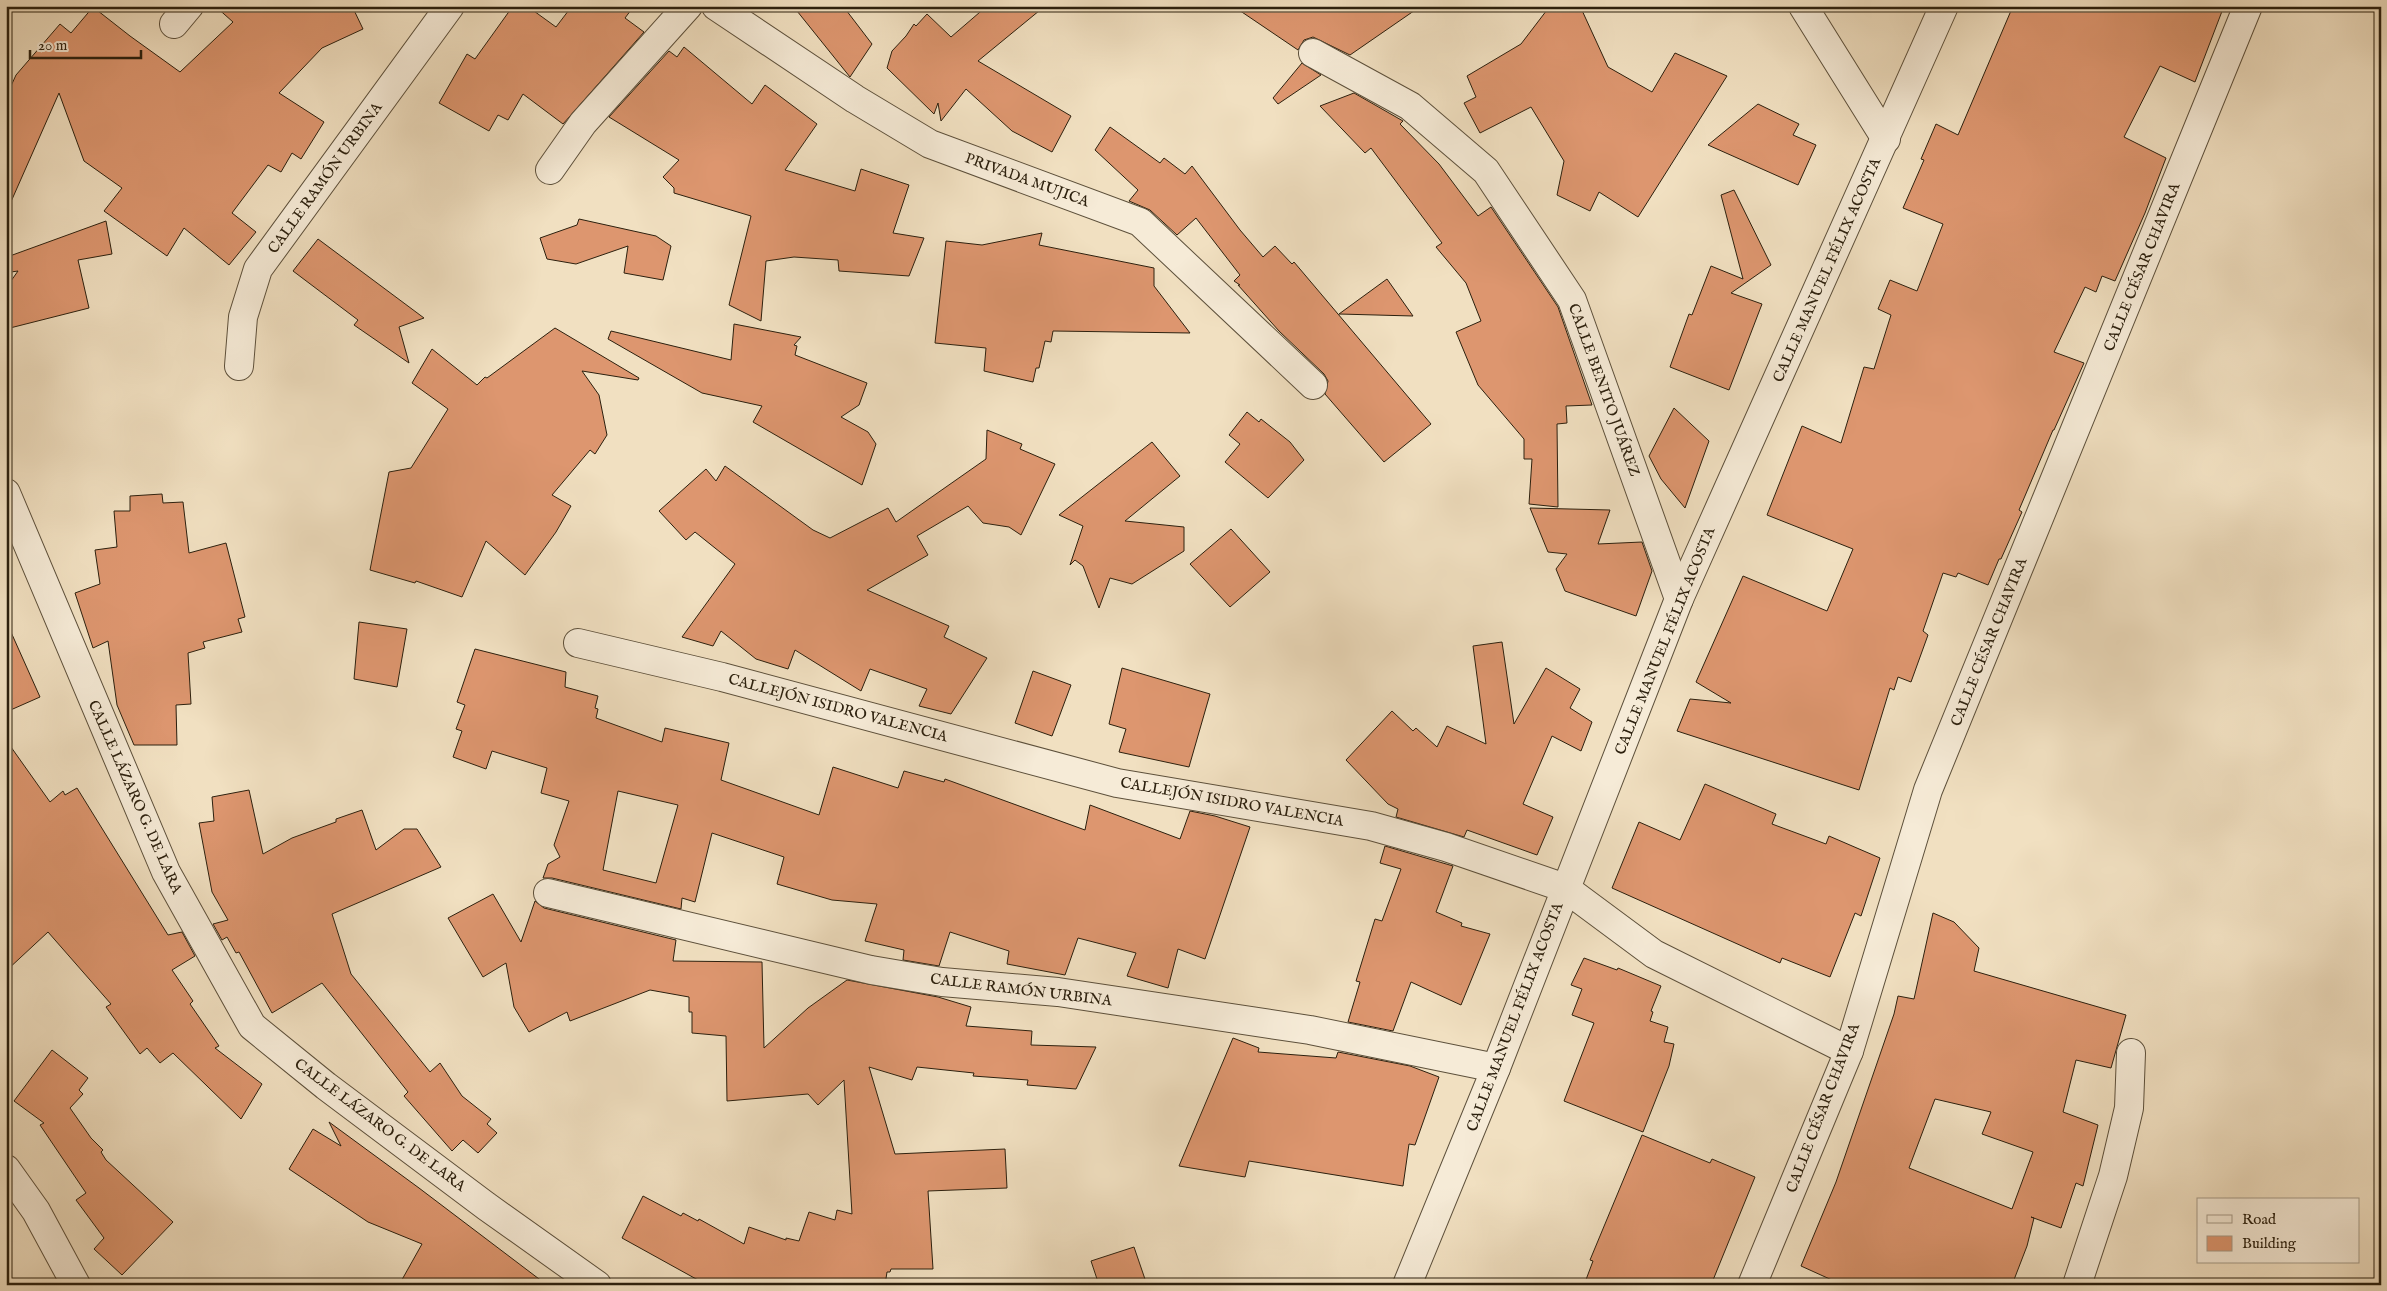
<svg xmlns="http://www.w3.org/2000/svg" width="2387" height="1291" font-family="'IM FELL English',serif">
	<style>
		.building { fill: #dd966f; stroke: #2c200e; fill-rule: evenodd }
		.lines { fill: none; stroke-linecap: round; stroke-linejoin: round }
		.minor-casing { stroke: #5d503b; stroke-width: 30 }
		.minor { stroke: #f6ebd7; stroke-width: 28 }
		.labels { text-anchor: middle; dominant-baseline: central; stroke-width: 4.5; stroke-linejoin: round; paint-order: stroke }
		.street-label { font-size: 15px; fill: #2c200e; stroke: #f6ebd7 }
	</style>
	<rect width="100%" height="100%" fill="#f1e0c1"/>
	<filter id="stains"><feTurbulence type="fractalNoise" baseFrequency=".004" numOctaves="4"/><feColorMatrix values="0 0 0 0 .2 0 0 0 0 .09 0 0 0 0 .02 0 0 0 .5 -.17"/></filter>
	<radialGradient id="worn" r=".72"><stop offset=".6" stop-color="#630" stop-opacity="0"/><stop offset="1" stop-color="#630" stop-opacity=".3"/></radialGradient>
	<g class="building">
		<polygon points="215,6 352,6 363,29 322,48 279,93 324,122 301,159 292,153 281,172 268,165 232,213 256,232 229,265 184,228 167,256 104,211 122,188 84,161 59,93 6,213 6,97 16,75 60,24 71,33 93,7 130,36 180,72 233,22"/>
		<polygon points="513,6 527,6 556,27 572,6 634,6 625,18 644,32 563,124 523,94 508,120 498,115 489,131 439,103 467,54 475,59"/>
		<polygon points="793,6 843,6 872,44 850,77"/>
		<polygon points="987,6 1045,6 978,61 1071,116 1052,152 1012,131 966,89 941,121 938,103 934,114 887,68 892,51 906,36 914,24 916,26 927,14 951,37"/>
		<polygon points="1233,6 1421,6 1350,55 1313,37 1304,40 1298,50"/>
		<polygon points="1550,6 1580,6 1608,67 1652,92 1675,53 1727,76 1638,217 1599,192 1590,211 1557,195 1564,161 1531,107 1480,133 1464,103 1476,97 1467,76 1521,44"/>
		<polygon points="2013,6 2224,6 2195,82 2160,66 2124,137 2166,158 2145,213 2115,281 2102,276 2096,292 2085,287 2054,352 2084,363 2054,430 2053,430 2019,510 2022,512 2001,559 1999,559 1988,585 1958,573 1956,577 1943,573 1923,631 1928,635 1911,682 1898,677 1894,690 1890,688 1859,790 1677,731 1690,699 1731,703 1696,682 1743,576 1827,611 1853,549 1767,515 1802,426 1841,443 1864,367 1874,369 1891,315 1878,309 1890,280 1917,291 1943,224 1903,208 1924,160 1921,159 1936,124 1958,135"/>
		<polygon points="684,47 752,104 765,85 817,124 785,170 855,191 861,169 909,185 893,233 924,238 909,276 839,271 838,260 794,257 766,261 761,321 729,305 751,216 674,193 674,188 663,177 679,160 609,117 669,51 677,57"/>
		<polygon points="1302,63 1321,75 1278,104 1273,98"/>
		<polygon points="1354,93 1403,121 1400,124 1439,164 1478,216 1491,207 1558,307 1592,405 1566,406 1567,423 1557,424 1558,507 1529,504 1532,459 1524,459 1524,439 1478,385 1456,332 1481,321 1466,283 1436,247 1442,243 1371,148 1365,153 1320,106"/>
		<polygon points="1758,104 1799,124 1793,135 1816,145 1798,185 1708,145"/>
		<polygon points="1110,127 1160,163 1164,158 1185,174 1192,166 1240,230 1263,257 1275,246 1292,264 1294,262 1431,424 1384,462 1325,394 1328,381 1324,374 1279,331 1238,285 1240,285 1234,281 1240,275 1196,218 1177,235 1150,210 1129,201 1138,190 1095,150"/>
		<polygon points="1734,190 1771,265 1731,293 1762,304 1729,390 1670,367 1689,314 1692,315 1711,266 1743,279 1721,195"/>
		<polygon points="579,219 656,236 671,246 663,280 624,273 628,246 576,264 547,259 540,238 577,225"/>
		<polygon points="106,221 112,254 78,260 89,308 6,329 6,288 18,271 11,272 7,257"/>
		<polygon points="1042,233 1039,245 1154,268 1154,286 1190,333 1053,331 1051,342 1045,341 1039,368 1036,368 1033,382 984,371 986,348 935,343 946,241 982,245"/>
		<polygon points="318,239 424,318 399,327 409,363 354,325 358,320 293,271"/>
		<polygon points="1387,279 1413,316 1339,314"/>
		<polygon points="734,324 801,337 794,345 797,346 795,355 867,383 859,405 841,417 868,432 876,444 862,485 753,422 762,406 702,393 608,339 611,331 731,360"/>
		<polygon points="555,328 639,378 638,380 582,371 599,395 607,435 595,454 590,450 552,495 571,506 556,532 525,575 486,541 462,597 416,581 415,583 370,570 389,472 411,468 448,409 412,383 432,349 477,385 485,377 487,378"/>
		<polygon points="1674,408 1709,441 1685,508 1661,479 1649,456"/>
		<polygon points="1247,412 1259,422 1261,419 1290,442 1304,460 1268,498 1225,462 1240,444 1229,435"/>
		<polygon points="987,430 1022,444 1020,449 1055,464 1021,535 1009,527 983,523 968,506 917,536 928,555 867,590 949,626 944,637 987,658 951,714 919,706 927,689 870,669 861,691 795,650 788,669 756,659 721,631 713,646 682,637 735,564 695,532 686,540 659,511 706,469 716,481 725,466 813,530 830,538 888,508 896,522 986,459"/>
		<polygon points="1152,442 1180,476 1125,521 1184,527 1184,551 1132,584 1110,578 1099,608 1083,566 1075,560 1070,565 1083,526 1059,515"/>
		<polygon points="162,494 163,503 183,502 189,553 226,543 245,617 238,619 242,632 203,642 205,648 188,653 191,704 176,705 177,745 134,745 117,705 108,641 93,648 75,593 100,584 95,550 117,547 114,511 130,511 130,496"/>
		<polygon points="1530,508 1610,510 1598,544 1642,542 1652,571 1636,616 1565,591 1556,569 1567,554 1548,552"/>
		<polygon points="1231,529 1270,572 1230,607 1190,564"/>
		<polygon points="6,621 40,697 6,712"/>
		<polygon points="359,622 407,629 397,687 354,679"/>
		<polygon points="1502,642 1514,724 1546,668 1580,689 1570,708 1592,722 1581,751 1552,736 1523,804 1553,817 1537,855 1467,830 1464,837 1396,817 1398,809 1388,804 1346,760 1392,711 1413,731 1416,728 1437,747 1447,726 1486,744 1473,646"/>
		<path d="M 475,649 L 566,672 L 565,687 L 598,696 L 595,708 L 598,709 L 596,718 L 662,742 L 665,728 L 729,743 L 721,780 L 819,815 L 833,767 L 898,788 L 904,771 L 944,782 L 945,779 L 1085,830 L 1090,805 L 1180,839 L 1190,811 L 1215,816 L 1250,827 L 1205,959 L 1178,949 L 1168,988 L 1127,976 L 1136,953 L 1078,938 L 1065,975 L 1007,964 L 1009,951 L 950,932 L 939,966 L 903,960 L 904,950 L 865,941 L 877,904 L 832,900 L 777,884 L 784,857 L 712,833 L 695,902 L 682,898 L 681,909 L 552,878 L 543,878 L 548,864 L 560,857 L 554,845 L 569,801 L 541,793 L 547,768 L 492,751 L 486,769 L 453,757 L 462,731 L 456,729 L 465,705 L 457,702 ZM 618,791 L 678,805 L 656,883 L 603,870 Z"/>
		<polygon points="1122,668 1210,694 1189,767 1119,752 1126,729 1109,724"/>
		<polygon points="1033,671 1071,685 1052,736 1015,723"/>
		<polygon points="6,740 50,802 63,791 65,795 77,788 168,935 182,932 195,956 172,970 193,1001 190,1004 219,1046 215,1048 262,1084 241,1119 173,1053 160,1063 147,1048 140,1054 106,1007 111,1004 48,932 6,971"/>
		<polygon points="1705,784 1776,814 1772,824 1826,844 1829,836 1880,858 1861,916 1855,913 1830,977 1782,958 1780,963 1612,888 1639,822 1680,840"/>
		<polygon points="249,790 263,854 292,838 336,822 336,819 362,810 376,850 404,829 417,829 441,867 332,914 351,974 430,1072 440,1063 462,1096 491,1119 487,1124 497,1133 478,1153 463,1140 452,1151 404,1096 408,1092 322,983 272,1013 239,952 236,953 227,937 222,940 213,924 228,920 212,892 199,823 214,821 212,797"/>
		<polygon points="1385,846 1453,866 1436,912 1462,923 1461,926 1490,934 1461,1005 1411,982 1393,1031 1348,1022 1360,982 1356,981 1375,919 1382,921 1401,869 1380,863"/>
		<polygon points="493,894 521,942 535,901 544,908 676,940 673,961 762,962 764,1048 808,1008 847,980 938,997 971,1007 966,1026 1032,1031 1031,1045 1096,1047 1076,1089 1027,1085 1028,1080 973,1076 974,1073 917,1067 912,1080 869,1067 895,1154 1005,1149 1007,1188 928,1191 933,1269 891,1269 890,1272 887,1272 885,1285 707,1285 622,1238 643,1196 681,1216 683,1213 698,1221 699,1219 744,1244 749,1227 786,1240 786,1238 799,1241 809,1212 835,1220 837,1210 852,1214 844,1080 818,1105 808,1094 727,1101 726,1036 692,1033 692,1012 689,1012 689,997 650,990 570,1021 567,1012 529,1032 514,1007 506,963 483,977 448,918"/>
		<path d="M 1933,913 L 1954,922 L 1979,948 L 1974,971 L 2126,1015 L 2111,1068 L 2076,1060 L 2063,1112 L 2098,1125 L 2083,1186 L 2076,1183 L 2061,1228 L 2031,1217 L 2034,1218 L 2027,1246 L 2012,1285 L 1843,1285 L 1801,1266 L 1836,1182 L 1894,1014 L 1898,996 L 1914,999 ZM 1935,1099 L 1991,1112 L 1982,1134 L 2033,1152 L 2012,1209 L 1909,1168 Z"/>
		<polygon points="1584,958 1617,970 1618,968 1661,986 1651,1011 1653,1012 1650,1021 1668,1027 1664,1042 1674,1044 1669,1066 1643,1132 1564,1101 1594,1023 1572,1015 1582,989 1571,985"/>
		<polygon points="1233,1038 1259,1048 1258,1052 1336,1058 1338,1052 1410,1066 1439,1077 1415,1145 1409,1144 1403,1186 1249,1161 1245,1177 1179,1166"/>
		<polygon points="52,1050 88,1078 79,1090 83,1094 70,1108 91,1138 103,1150 101,1152 106,1160 173,1222 122,1275 94,1249 104,1238 76,1200 86,1193 40,1125 44,1123 14,1101"/>
		<polygon points="329,1122 419,1188 547,1285 399,1285 422,1244 368,1222 289,1169 313,1129 341,1146"/>
		<polygon points="1642,1135 1710,1163 1712,1159 1755,1177 1711,1285 1584,1285 1593,1261 1590,1260"/>
		<polygon points="1134,1247 1147,1285 1099,1285 1091,1261"/>
	</g>
	<g class="lines">
		<g class="minor-casing">
			<g id="minor">
				<polyline points="716,6 855,99 930,144 1140,222 1313,385"/>
				<polyline points="1803,6 1886,139"/>
				<polyline points="174,24 189,6"/>
				<polyline points="1313,53 1410,106 1486,171 1572,300 1679,599"/>
				<polyline points="550,170 583,123 688,6"/>
				<polyline points="239,366 243,317 258,269 450,6"/>
				<polyline points="6,493 166,872 252,1026 326,1086 486,1206 597,1285"/>
				<polyline points="578,643 722,677 1117,783 1371,826 1446,847 1565,888 1654,954 1849,1051"/>
				<polyline points="548,893 871,970 942,982 1058,992 1310,1030 1496,1068"/>
				<polyline points="6,1169 36,1211 76,1285"/>
				<polyline points="1407,1285 1496,1068 1679,599 1944,6"/>
				<polyline points="1752,1285 1849,1051 1928,790 2248,6"/>
				<polyline points="2077,1285 2113,1176 2129,1108 2131,1053"/>
			</g>
		</g>
		<use href="#minor" class="minor"/>
	</g>
	<g class="labels">
		<g class="street-label">
			<text transform="translate(325 178) rotate(-54)">CALLE RAMÓN URBINA</text>
			<text transform="translate(1027 180) rotate(20)">PRIVADA MUJICA</text>
			<text transform="translate(2142 267) rotate(-68)">CALLE CÉSAR CHAVIRA</text>
			<text transform="translate(1827 270) rotate(-66)">CALLE MANUEL FÉLIX ACOSTA</text>
			<text transform="translate(1604 390) rotate(70)">CALLE BENITO JUÁREZ</text>
			<text transform="translate(1665 641) rotate(-68)">CALLE MANUEL FÉLIX ACOSTA</text>
			<text transform="translate(1989 642) rotate(-68)">CALLE CÉSAR CHAVIRA</text>
			<text transform="translate(838 708) rotate(15)">CALLEJÓN ISIDRO VALENCIA</text>
			<text transform="translate(135 797) rotate(66)">CALLE LÁZARO G. DE LARA</text>
			<text transform="translate(1232 802) rotate(10)">CALLEJÓN ISIDRO VALENCIA</text>
			<text transform="translate(1021 990) rotate(7)">CALLE RAMÓN URBINA</text>
			<text transform="translate(1515 1017) rotate(-69)">CALLE MANUEL FÉLIX ACOSTA</text>
			<text transform="translate(1823 1108) rotate(-69)">CALLE CÉSAR CHAVIRA</text>
			<text transform="translate(380 1125) rotate(37)">CALLE LÁZARO G. DE LARA</text>
		</g>
	</g>
	<rect width="2387" height="1291" fill="none" stroke="#f1e0c1" stroke-width="25"/>
	<rect x="8" y="8" width="2372" height="1276" fill="none" stroke="#2c200e" stroke-width="2.5"/>
	<rect x="12" y="12" width="2362" height="1266" fill="none" stroke="#2c200e"/>
	<rect x="2197" y="1198" width="162" height="65" fill="#f6ebd7" stroke="#a59a87"/>
	<rect x="2207" y="1215" width="25" height="8" fill="#f6ebd7" stroke="#a59a87"/>
	<text x="2242" y="1224" font-size="15" fill="#2c200e">Road</text>
	<rect x="2207" y="1236" width="25" height="15" fill="#dd966f" stroke="#a59a87"/>
	<text x="2242" y="1248" font-size="15" fill="#2c200e">Building</text>
	<path d="M30 50v8h111v-8" fill="none" stroke="#2c200e" stroke-width="2.5"/>
	<text x="38" y="50" font-size="15" fill="#2c200e" stroke="#f6ebd7" stroke-width="4" paint-order="stroke">20 m</text>
	<rect width="100%" height="100%" filter="url(#stains)"/>
	<rect width="100%" height="100%" fill="url(#worn)"/>
</svg>
